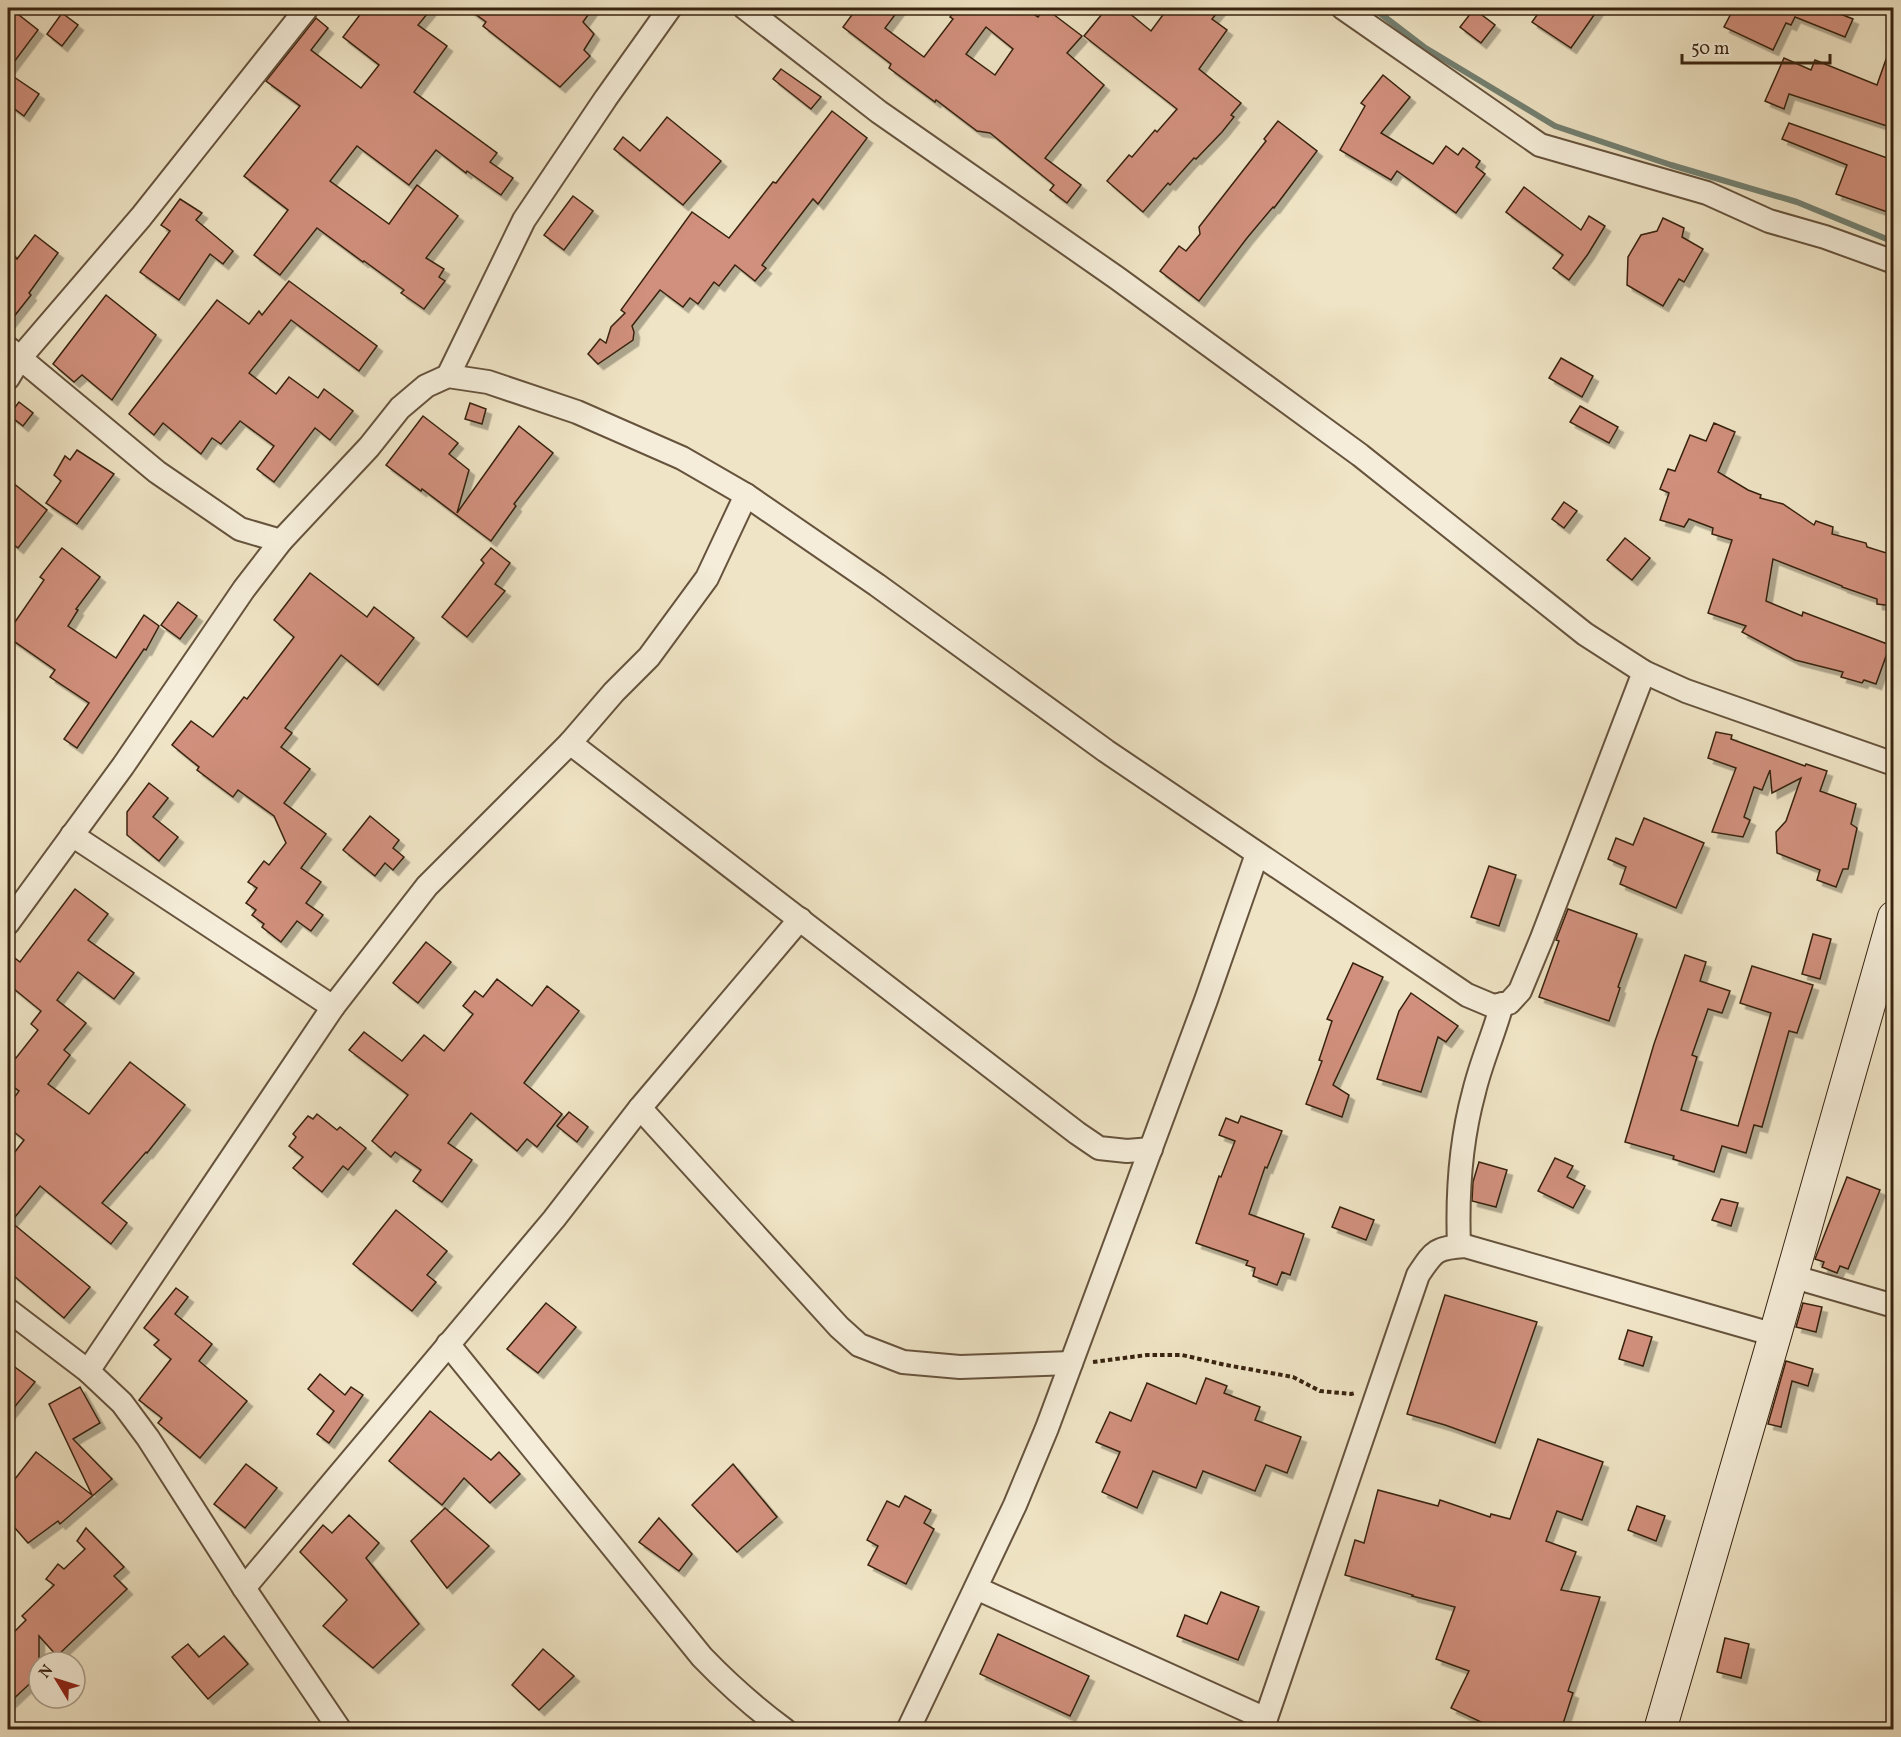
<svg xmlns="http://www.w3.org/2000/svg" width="1901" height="1737" font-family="Vollkorn,serif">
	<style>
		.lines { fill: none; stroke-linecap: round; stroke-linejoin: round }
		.stream { stroke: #738173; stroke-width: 6 }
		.building { fill: #d1907d; stroke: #382310; stroke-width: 1.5; fill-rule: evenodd; filter: url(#shadow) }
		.minor-casing { stroke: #66533d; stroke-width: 26 }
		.secondary-casing { stroke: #382310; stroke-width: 34 }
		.path { stroke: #382310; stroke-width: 4; stroke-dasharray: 4.5 3; stroke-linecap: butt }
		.minor { stroke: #f5edd9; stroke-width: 22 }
		.secondary { stroke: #f5edd9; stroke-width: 32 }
	</style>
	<defs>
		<filter id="shadow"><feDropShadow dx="5.5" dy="5.5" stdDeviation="0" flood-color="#0004"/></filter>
	</defs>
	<rect width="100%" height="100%" fill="#efe4c5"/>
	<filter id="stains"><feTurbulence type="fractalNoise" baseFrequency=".00333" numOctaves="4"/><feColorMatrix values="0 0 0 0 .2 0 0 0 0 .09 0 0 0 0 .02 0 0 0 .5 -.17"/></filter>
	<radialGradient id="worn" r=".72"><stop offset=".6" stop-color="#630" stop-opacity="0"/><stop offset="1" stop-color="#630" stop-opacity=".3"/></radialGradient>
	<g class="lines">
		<polyline class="stream" points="1373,8 1424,47 1555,126 1671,165 1797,202 1894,242"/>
	</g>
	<g class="building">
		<polygon points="8,8 10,8 38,30 8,70"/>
		<polygon points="365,8 432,8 418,25 447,46 414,92 497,153 490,162 513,178 501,195 467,171 466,173 436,150 409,185 357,146 330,181 389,224 417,185 458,216 426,258 444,269 439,277 445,281 424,309 401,293 404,290 364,261 363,262 317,228 280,275 254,255 288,210 244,176 300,106 266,81 316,18 328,28 311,50 361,88 379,65 343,37"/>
		<polygon points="467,8 593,8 583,22 594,34 584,50 590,56 560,87 483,26 486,22"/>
		<path d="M 857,8 L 900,8 L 885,28 L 924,57 L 953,19 L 950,17 L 957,8 L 1024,8 L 1038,17 L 1045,8 L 1082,36 L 1067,53 L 1104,85 L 1045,158 L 1081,185 L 1067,203 L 1050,190 L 1054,185 L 990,133 L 977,131 L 936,100 L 935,102 L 889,68 L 891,64 L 843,27 ZM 986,27 L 1013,49 L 995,75 L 966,54 Z"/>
		<polygon points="1107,8 1123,8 1151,31 1168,8 1221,8 1212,19 1227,30 1199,69 1241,103 1231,115 1234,117 1222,132 1196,159 1194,158 1170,185 1168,183 1143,212 1107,181 1129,155 1132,157 1155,130 1157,132 1177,109 1084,36"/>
		<polygon points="1542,8 1599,8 1571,48 1532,22"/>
		<polygon points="1734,8 1840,8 1838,13 1853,19 1845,37 1795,17 1791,25 1786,23 1773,50 1724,27"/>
		<polygon points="1474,9 1495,25 1481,43 1460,27"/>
		<polygon points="62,13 78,25 62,46 47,34"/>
		<polygon points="1891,45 1893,45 1893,128 1789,94 1784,109 1765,101 1784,58 1811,70 1815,60 1877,85"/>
		<polygon points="781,69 821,97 811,109 773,79"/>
		<polygon points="8,73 39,94 24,116 8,104"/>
		<polygon points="1383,75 1410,97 1381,133 1433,164 1446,146 1458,155 1463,148 1480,161 1476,167 1485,174 1456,213 1397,171 1391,180 1340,150 1365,106 1361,103"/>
		<polygon points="832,111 867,138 818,204 813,199 762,265 766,268 755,281 735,265 719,286 714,282 698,304 690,298 683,307 660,290 632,326 634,332 633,340 598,364 588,354 600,339 606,343 611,327 625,313 621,310 692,212 729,238 773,182 776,183"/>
		<polygon points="667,117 721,161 683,205 614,149 623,137 640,151"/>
		<polygon points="1278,121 1317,151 1274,208 1273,207 1247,238 1199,301 1160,271 1179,246 1186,251 1200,234 1199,227 1266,141 1264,139"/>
		<polygon points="1789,123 1893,160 1893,214 1836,194 1847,165 1782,139"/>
		<polygon points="1524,187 1581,230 1589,216 1605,226 1588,254 1569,280 1553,268 1563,255 1506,212"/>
		<polygon points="573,196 593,211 564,250 544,235"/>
		<polygon points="180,199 202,213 196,220 233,251 223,264 210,254 179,300 140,272 170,231 161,225"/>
		<polygon points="1663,218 1684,228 1682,237 1703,249 1684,282 1679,279 1663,306 1627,285 1628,257 1641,235 1657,231"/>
		<polygon points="35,235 58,253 29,293 31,295 8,324 8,248 17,259"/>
		<polygon points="289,281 377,346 359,371 291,320 249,373 276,394 289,377 318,398 324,389 353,411 330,440 315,428 274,482 257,469 274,446 240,421 221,444 212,438 201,454 163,423 154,435 129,414 217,300 249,324 259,311 262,315"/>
		<polygon points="106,295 156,335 112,400 82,375 74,382 53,364"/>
		<polygon points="1561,358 1593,376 1582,397 1549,378"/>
		<polygon points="19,402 33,413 23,426 9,415"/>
		<polygon points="470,403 486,409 482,424 465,419"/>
		<polygon points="1580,406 1618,427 1609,443 1570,422"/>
		<polygon points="423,416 458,443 449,454 469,470 457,513 519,426 553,453 514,504 516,506 491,541 422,489 421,491 386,465"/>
		<polygon points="1714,423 1735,432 1718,472 1748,490 1761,495 1760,498 1783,504 1814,525 1816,521 1833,527 1832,534 1866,543 1867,547 1893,555 1893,606 1877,604 1877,599 1842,587 1842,586 1773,559 1766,601 1802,616 1803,612 1890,645 1876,684 1864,680 1862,683 1841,677 1843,672 1795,660 1742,632 1746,626 1708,613 1732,540 1712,534 1713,528 1689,519 1684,527 1660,520 1669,493 1660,489 1668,469 1675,471 1690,435 1706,441"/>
		<polygon points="77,450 114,474 77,524 46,503 61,481 54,475 65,456 70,460"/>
		<polygon points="8,479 47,510 18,548 8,540"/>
		<polygon points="1564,502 1577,511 1564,528 1552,519"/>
		<polygon points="1625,538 1650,558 1632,580 1607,560"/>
		<polygon points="62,548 100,577 76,609 78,610 68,626 116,658 144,615 159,626 146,650 144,649 77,748 64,739 89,703 50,677 55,670 8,637 8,632 44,580 40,577"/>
		<polygon points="491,548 510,563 495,584 505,591 467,637 442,617 484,563 481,560"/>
		<polygon points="310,573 367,617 374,607 414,638 378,685 341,655 285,728 292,733 281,747 310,769 284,803 326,834 301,868 321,882 306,903 323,915 311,931 297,921 281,942 262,927 264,924 252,915 256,910 246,903 257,888 248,882 264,861 269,865 286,843 274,816 238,790 233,797 197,770 199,767 172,745 191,721 213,737 244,697 247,699 294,637 274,620"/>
		<polygon points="178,602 197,616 180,639 161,625"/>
		<polygon points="1716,732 1732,735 1731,739 1805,766 1806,764 1827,771 1820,791 1856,804 1851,824 1857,828 1848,869 1843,869 1836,887 1817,880 1820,870 1777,853 1776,832 1786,821 1801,778 1772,793 1770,770 1762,790 1754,787 1744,817 1750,820 1743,837 1712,832 1736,768 1708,758"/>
		<polygon points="149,783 168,798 153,817 178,837 159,861 127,835 127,812"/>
		<polygon points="370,816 399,840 393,848 404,857 393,870 385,863 375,876 343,850"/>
		<polygon points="1644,818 1704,843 1676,908 1620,884 1626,867 1608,859 1616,838 1633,845"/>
		<polygon points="1489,866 1516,875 1499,926 1471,917"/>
		<polygon points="75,889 108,914 88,940 134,973 114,999 78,972 57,1000 86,1023 64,1050 70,1055 48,1084 89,1114 130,1062 185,1105 147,1153 146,1152 102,1203 127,1223 111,1244 40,1186 11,1222 90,1287 64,1318 8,1271 8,1161 24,1140 8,1127 8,1106 19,1091 8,1083 8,1051 16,1058 38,1030 31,1024 41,1011 8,984 8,953 20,962"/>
		<polygon points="1568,909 1637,934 1618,987 1620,988 1609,1021 1539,997 1559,941 1556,940"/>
		<polygon points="1813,934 1831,939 1820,979 1802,974"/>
		<polygon points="426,942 451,962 418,1003 393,983"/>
		<polygon points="1685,955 1706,962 1700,981 1730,991 1722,1013 1708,1009 1692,1055 1697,1057 1681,1110 1738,1126 1771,1013 1740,1003 1752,966 1813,985 1797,1033 1789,1031 1762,1127 1754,1125 1746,1153 1722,1146 1714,1172 1673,1159 1674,1156 1625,1142 1654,1044"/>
		<polygon points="1353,963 1383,977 1333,1085 1349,1095 1342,1117 1306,1104 1322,1061 1319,1060 1332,1021 1327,1019"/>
		<polygon points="497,979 532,1006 547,986 579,1011 524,1083 562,1114 537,1147 527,1139 517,1151 471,1113 448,1143 472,1160 442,1202 413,1181 421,1170 395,1152 391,1157 372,1141 408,1095 349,1050 364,1032 402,1061 424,1035 444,1051 473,1014 463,1006 475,991 483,997"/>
		<polygon points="1411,993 1458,1026 1446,1042 1438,1037 1421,1092 1377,1079 1399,1011"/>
		<polygon points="569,1112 588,1127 577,1142 557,1126"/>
		<polygon points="317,1114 337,1130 340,1127 366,1148 348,1170 343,1166 322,1192 293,1168 303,1157 289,1146 296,1137 293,1134 308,1116 313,1119"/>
		<polygon points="1241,1116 1282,1131 1267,1168 1265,1167 1249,1214 1304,1234 1290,1275 1282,1272 1277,1285 1253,1276 1255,1268 1246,1265 1248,1261 1196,1243 1219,1176 1221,1177 1235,1141 1219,1135 1226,1118 1238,1123"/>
		<polygon points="1555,1158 1573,1166 1567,1177 1585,1186 1573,1208 1538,1191"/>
		<polygon points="1479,1162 1507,1170 1496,1207 1472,1201 1473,1182"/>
		<polygon points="1847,1177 1880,1190 1848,1269 1840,1266 1837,1273 1822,1267 1824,1262 1815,1259"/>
		<polygon points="1721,1199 1738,1203 1731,1226 1712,1220"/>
		<polygon points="1340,1207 1374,1220 1366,1240 1332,1227"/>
		<polygon points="396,1210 447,1251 427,1275 436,1282 412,1311 353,1264"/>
		<polygon points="176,1288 188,1297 175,1314 212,1344 199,1361 247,1401 200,1458 158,1423 162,1418 139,1400 171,1359 154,1345 159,1340 144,1328"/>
		<polygon points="1445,1295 1537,1322 1495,1443 1445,1425 1407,1414"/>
		<polygon points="546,1303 576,1327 538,1373 507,1349"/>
		<polygon points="1803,1303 1822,1307 1816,1332 1796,1327"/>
		<polygon points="1628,1330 1652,1337 1643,1366 1619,1359"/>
		<polygon points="1786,1361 1813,1369 1808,1386 1792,1381 1781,1427 1768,1424"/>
		<polygon points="8,1362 35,1382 8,1415"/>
		<polygon points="320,1374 345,1395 351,1387 363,1395 329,1443 317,1434 334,1411 308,1389"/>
		<polygon points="1206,1378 1227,1386 1224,1393 1260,1407 1255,1420 1301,1437 1287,1473 1266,1465 1255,1491 1203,1471 1196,1488 1153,1471 1137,1508 1102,1492 1120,1452 1096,1442 1110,1412 1131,1421 1147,1383 1196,1404"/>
		<polygon points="80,1387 100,1423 73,1439 112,1479 60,1524 58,1521 28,1543 8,1520 8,1473 15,1479 36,1452 92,1495 49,1404"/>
		<polygon points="430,1411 491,1460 499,1452 520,1474 490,1503 464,1478 442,1505 389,1461"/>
		<polygon points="1538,1439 1603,1462 1582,1520 1557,1511 1546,1541 1576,1552 1561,1590 1600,1597 1568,1691 1573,1693 1561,1730 1498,1730 1451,1708 1469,1671 1436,1659 1455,1607 1412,1596 1413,1595 1345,1575 1355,1540 1364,1543 1378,1490 1438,1506 1440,1500 1490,1517 1491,1514 1510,1519"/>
		<polygon points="246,1464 277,1488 245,1528 214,1504"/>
		<polygon points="733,1464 777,1517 737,1552 692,1505"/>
		<polygon points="905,1496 931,1510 924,1523 934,1529 906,1584 868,1565 878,1546 867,1540 887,1501 899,1507"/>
		<polygon points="1637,1506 1665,1516 1656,1541 1628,1530"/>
		<polygon points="445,1508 489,1546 447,1588 411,1541"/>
		<polygon points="349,1515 379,1543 366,1558 419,1624 373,1668 323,1626 347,1600 300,1552 323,1525 332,1533"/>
		<polygon points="659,1518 692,1554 679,1571 639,1542"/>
		<polygon points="86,1528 124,1567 114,1576 127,1589 57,1656 39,1636 39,1675 8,1704 8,1638 26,1620 22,1616 54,1585 46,1579 58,1564 64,1569 85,1549 77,1541"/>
		<polygon points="1221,1592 1259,1607 1238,1660 1177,1636 1185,1615 1207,1624"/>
		<polygon points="998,1634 1089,1676 1070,1716 980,1674"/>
		<polygon points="224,1636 248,1664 208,1699 172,1657 188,1644 199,1657"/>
		<polygon points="1725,1638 1749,1644 1741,1678 1717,1672"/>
		<polygon points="543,1649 574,1676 539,1710 512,1685"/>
	</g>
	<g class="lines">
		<g class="minor-casing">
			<g id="minor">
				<polyline points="745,8 879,112 1117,278 1360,455 1585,634 1644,672 1686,691 1894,764"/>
				<polyline points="1343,8 1540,145 1707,193 1769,221 1825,237 1894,262"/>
				<polyline points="8,348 157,472 240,529 281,541"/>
				<polyline points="448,376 524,220 606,98 670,8"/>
				<polyline points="8,378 20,358 141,217 307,8"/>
				<polyline points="570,743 1077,1133 1099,1148 1127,1151 1151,1149"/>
				<polyline points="72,835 333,1007"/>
				<polyline points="8,923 123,766 244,589 281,541 369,447 400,408 426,386 448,376 488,382 577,412 682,458 746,495 877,585 1106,751 1467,995 1493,1006 1509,1003 1520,991 1542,938 1644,672"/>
				<polyline points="640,1108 839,1327 859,1345 903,1362 960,1367 1071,1363"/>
				<path d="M 1459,1246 C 1457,1194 1460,1143 1474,1092 C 1481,1062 1494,1034 1502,1004"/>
				<polyline points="1791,1276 1894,1306"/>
				<polyline points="8,1310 88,1371 122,1403 148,1438 244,1588 340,1730"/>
				<path d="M 448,1344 L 702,1657 C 728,1684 755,1708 785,1730"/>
				<polyline points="88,1371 333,1007 427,886 570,743 614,692 649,657 707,578 746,495"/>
				<polyline points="244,1588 554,1219 640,1108 800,919"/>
				<polyline points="976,1588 1266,1719"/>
				<polyline points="908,1730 1015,1505 1047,1428 1206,1000 1257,854"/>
				<path d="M 1262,1730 L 1418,1275 C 1434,1251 1435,1248 1465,1246 L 1775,1335"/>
			</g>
		</g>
		<g class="secondary-casing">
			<polyline id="secondary" points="1660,1730 1775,1335 1894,917"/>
		</g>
		<polyline class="path" points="1093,1362 1147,1355 1182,1355 1226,1365 1293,1377 1320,1391 1351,1394 1355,1393"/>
		<use href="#minor" class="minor"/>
		<use href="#secondary" class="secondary"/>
	</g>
	<rect width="1901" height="1737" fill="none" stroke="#efe4c5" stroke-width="30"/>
	<rect x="9" y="9" width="1883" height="1719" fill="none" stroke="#382310" stroke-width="3"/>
	<rect x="15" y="15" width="1871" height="1707" fill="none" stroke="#382310" stroke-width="1.5"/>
	<g transform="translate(57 1680) rotate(308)"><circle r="28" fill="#f5edd9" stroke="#a99c89" stroke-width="1.5"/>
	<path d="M0-4.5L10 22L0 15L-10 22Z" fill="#8f2418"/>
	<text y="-9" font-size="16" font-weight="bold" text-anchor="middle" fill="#382310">N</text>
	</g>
	<path d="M1682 54v9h148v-9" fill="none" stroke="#382310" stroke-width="3"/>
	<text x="1691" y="54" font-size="18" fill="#382310" stroke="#f5edd9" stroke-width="4.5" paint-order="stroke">50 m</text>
	<rect width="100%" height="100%" filter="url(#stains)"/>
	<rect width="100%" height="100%" fill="url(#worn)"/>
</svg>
